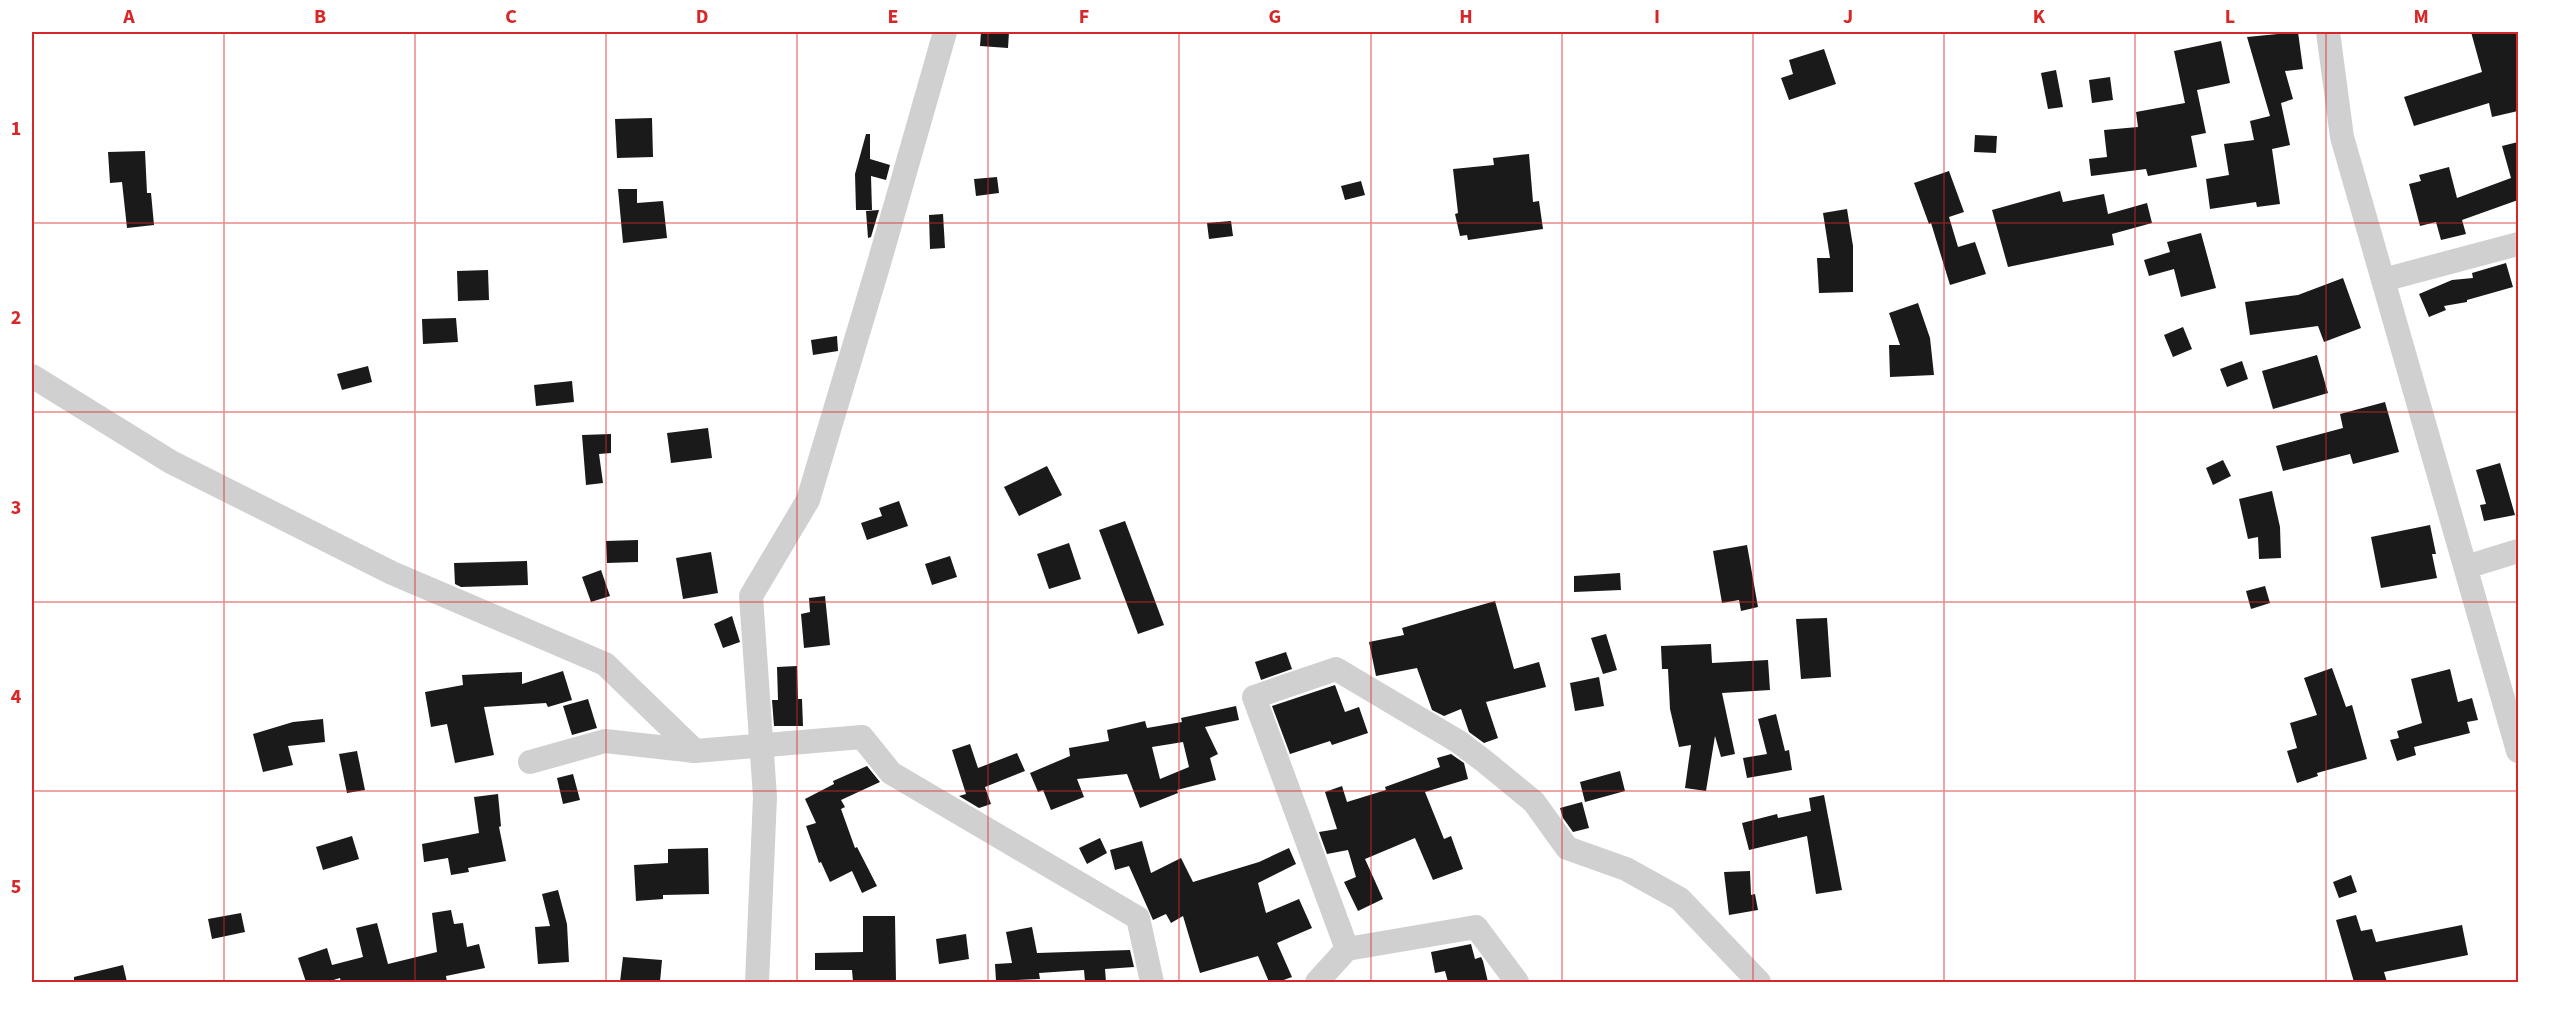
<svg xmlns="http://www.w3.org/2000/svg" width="2550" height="1014" font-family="'Source Sans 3',sans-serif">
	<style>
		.building { fill: #1a1a1a; fill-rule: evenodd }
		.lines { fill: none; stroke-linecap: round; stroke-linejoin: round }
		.minor { stroke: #d0d0d0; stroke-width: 24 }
		.grid { fill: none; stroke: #d62828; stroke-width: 1.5; stroke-opacity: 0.55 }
		.neatline { fill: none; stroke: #d62828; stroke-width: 2 }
		.grid-label { font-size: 20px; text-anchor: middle; font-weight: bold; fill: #d62828 }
	</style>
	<rect width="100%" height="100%" fill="#fff"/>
	<g class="building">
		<polygon points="981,32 1009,32 1008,48 980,46"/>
		<polygon points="2298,32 2303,69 2285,71 2293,99 2281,103 2290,145 2272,149 2280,204 2257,207 2256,202 2210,209 2206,179 2229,175 2224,144 2254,140 2250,121 2270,116 2247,37"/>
		<polygon points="2471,32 2518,32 2518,111 2492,117 2489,103 2414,126 2404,97 2482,72"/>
		<polygon points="2221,41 2230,83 2197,90 2206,133 2191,136 2197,167 2148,176 2146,169 2091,176 2089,159 2107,157 2104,130 2138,127 2136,112 2185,103 2174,51"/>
		<polygon points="1824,49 1836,84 1789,100 1781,78 1793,74 1789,60"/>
		<polygon points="2056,70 2063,107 2048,109 2041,73"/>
		<polygon points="2110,77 2113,100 2092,103 2089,80"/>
		<polygon points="652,118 653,157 617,158 615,119"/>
		<polygon points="866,134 870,134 870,159 890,165 886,180 871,176 872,210 856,210 855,174"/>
		<polygon points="1975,135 1997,136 1996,153 1974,152"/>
		<polygon points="2518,142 2518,200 2462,220 2466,234 2441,240 2436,222 2420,226 2409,184 2421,181 2419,175 2449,167 2457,198 2511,178 2502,146"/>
		<polygon points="145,151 147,193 151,193 154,225 127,228 122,182 110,183 108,152"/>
		<polygon points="1529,154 1533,202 1539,201 1543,229 1468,240 1467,235 1460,236 1455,214 1458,213 1453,169 1494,165 1493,158"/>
		<polygon points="1949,171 1964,212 1949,217 1958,247 1975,242 1986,274 1950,285 1931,223 1929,224 1914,183"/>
		<polygon points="997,177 999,193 976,196 974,179"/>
		<polygon points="1361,181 1365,195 1345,200 1341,186"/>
		<polygon points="618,189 637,189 637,203 663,201 667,238 623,243"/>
		<polygon points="2060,191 2063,202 2104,194 2108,214 2147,203 2152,223 2112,234 2114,245 2008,267 1992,210"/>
		<polygon points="1847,209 1853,246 1853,292 1819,293 1817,258 1830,258 1823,213"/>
		<polygon points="879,210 871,237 868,238 866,211"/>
		<polygon points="943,214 945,248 930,249 929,215"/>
		<polygon points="1231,221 1233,236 1209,239 1207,223"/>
		<polygon points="2201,233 2216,288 2181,297 2174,269 2149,276 2144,260 2170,252 2167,242"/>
		<polygon points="2506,263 2513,287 2467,300 2467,302 2444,306 2446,310 2429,317 2419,294 2452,280 2473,278 2472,273"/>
		<polygon points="488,270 489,300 458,301 457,271"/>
		<polygon points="2343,278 2361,328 2324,342 2318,326 2250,335 2245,302 2298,295"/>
		<polygon points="1918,303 1930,338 1934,375 1890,377 1889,345 1900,345 1889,313"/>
		<polygon points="456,318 458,342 423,344 422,319"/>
		<polygon points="2183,327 2192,349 2173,357 2164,335"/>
		<polygon points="837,336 838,351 813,355 811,340"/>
		<polygon points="2317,355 2328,393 2273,409 2262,371"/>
		<polygon points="2242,361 2248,379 2227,387 2220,369"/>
		<polygon points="368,366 372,382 342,390 337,374"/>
		<polygon points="572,381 574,402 536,406 534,385"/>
		<polygon points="2385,402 2399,452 2353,464 2350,454 2283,471 2276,446 2343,428 2340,414"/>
		<polygon points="708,428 712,458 671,463 667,433"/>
		<polygon points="611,434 611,453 599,454 603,483 586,485 582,435"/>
		<polygon points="2223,460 2231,476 2213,485 2206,468"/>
		<polygon points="2500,463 2515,515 2484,521 2480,505 2486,504 2476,470"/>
		<polygon points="1047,466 1062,495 1019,516 1004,487"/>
		<polygon points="2272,491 2280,527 2281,558 2259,559 2258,537 2248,539 2239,499"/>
		<polygon points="899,501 908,526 867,540 861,523 882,516 879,508"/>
		<polygon points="1125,521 1164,625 1138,634 1099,530"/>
		<polygon points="2430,525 2436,554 2432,554 2437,578 2381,588 2371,537"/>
		<polygon points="638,540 638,562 607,563 606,541"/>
		<polygon points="1069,543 1081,579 1049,589 1037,554"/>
		<polygon points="1747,545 1758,607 1741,611 1739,600 1722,603 1713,551"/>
		<polygon points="711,552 718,593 683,599 676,558"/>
		<polygon points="950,556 957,577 932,585 925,564"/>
		<polygon points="527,561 528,585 461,587 455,584 454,563"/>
		<polygon points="601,570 610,596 591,602 582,577"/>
		<polygon points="1620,573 1621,590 1574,592 1574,576"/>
		<polygon points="2265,586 2270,603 2251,609 2246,591"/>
		<polygon points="825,596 830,645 804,648 801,614 810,612 809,598"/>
		<polygon points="1495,601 1514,669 1539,662 1546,687 1486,702 1498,738 1484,743 1469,732 1461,709 1444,716 1432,710 1417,668 1376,676 1369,642 1404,635 1402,628"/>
		<polygon points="732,616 740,642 723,648 714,624"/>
		<polygon points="1827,618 1831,677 1801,679 1796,619"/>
		<polygon points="1606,634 1617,670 1603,674 1591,638"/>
		<polygon points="1711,644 1712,663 1768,660 1770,690 1722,693 1735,754 1721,757 1715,736 1706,791 1685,788 1691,745 1679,747 1670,709 1668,669 1662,669 1661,646"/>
		<polygon points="1286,652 1292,669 1261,680 1255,662"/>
		<polygon points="797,666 798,699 802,699 803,726 774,726 772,700 778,700 777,667"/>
		<polygon points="2332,668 2346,707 2352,705 2367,759 2317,773 2318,776 2297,783 2287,751 2297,748 2290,723 2317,715 2304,678"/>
		<polygon points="2450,669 2458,702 2472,698 2478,720 2467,722 2470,733 2414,747 2416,755 2397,761 2390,740 2399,738 2397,731 2422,723 2411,679"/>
		<polygon points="563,671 572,700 548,707 546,703 484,707 494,755 455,763 447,724 431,727 425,692 463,685 462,675 522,672 522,684"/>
		<polygon points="1599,677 1604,706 1575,711 1570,683"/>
		<polygon points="1335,685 1345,712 1359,707 1368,733 1332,745 1330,741 1290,754 1272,706"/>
		<polygon points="588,699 597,728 572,735 563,706"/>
		<path d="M 1236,706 L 1239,720 L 1205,727 L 1218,754 L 1210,758 L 1216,780 L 1177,790 L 1178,793 L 1140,808 L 1127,774 L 1077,779 L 1084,797 L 1051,810 L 1043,790 L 1038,792 L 1030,773 L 1070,756 L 1069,748 L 1109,741 L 1107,730 L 1145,721 L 1147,728 L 1182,722 L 1181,718 ZM 1183,742 L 1189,767 L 1160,779 L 1152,747 Z"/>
		<polygon points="1776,714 1785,751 1789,750 1792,770 1747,778 1743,758 1767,754 1758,719"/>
		<polygon points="323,719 325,742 288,746 293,765 263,772 253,734 293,722"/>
		<polygon points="970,744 978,768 1017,753 1025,771 985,787 991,804 979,808 959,796 966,794 952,750"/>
		<polygon points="357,751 365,790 347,793 339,754"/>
		<polygon points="1451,754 1464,763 1468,779 1425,792 1444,839 1451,836 1463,869 1433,880 1415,838 1365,859 1383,899 1358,911 1344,882 1356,877 1348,850 1327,854 1319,832 1337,829 1325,792 1342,786 1347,802 1386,790 1385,787 1440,767 1437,758"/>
		<polygon points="867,766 880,782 841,800 845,807 841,809 855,848 857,847 877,886 862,893 852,871 830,882 821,862 819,863 806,826 816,823 805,799 834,784 833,781"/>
		<polygon points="1620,771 1625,791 1585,802 1580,782"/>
		<polygon points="573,774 580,800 563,804 557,778"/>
		<polygon points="498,794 501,826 499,827 506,861 468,868 469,872 451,875 448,858 424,862 422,844 479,833 474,797"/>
		<polygon points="1824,795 1842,890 1816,894 1807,836 1749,850 1742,823 1777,814 1778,818 1811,811 1809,798"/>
		<polygon points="1582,802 1589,828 1573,832 1563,818 1560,808"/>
		<polygon points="352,836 359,859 323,870 316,847"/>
		<polygon points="1100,838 1107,853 1087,864 1079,848"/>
		<polygon points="1142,841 1151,873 1181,858 1193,882 1259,862 1289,848 1296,864 1258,883 1266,913 1299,899 1312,928 1277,943 1292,977 1278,982 1269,982 1258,956 1200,973 1183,916 1171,923 1166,914 1153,920 1129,866 1115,870 1110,850"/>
		<polygon points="708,848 709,894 663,895 663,899 636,901 634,865 668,863 668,849"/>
		<polygon points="1750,871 1751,895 1755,894 1758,910 1729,915 1724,872"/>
		<polygon points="2351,875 2357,892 2339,898 2333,882"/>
		<polygon points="558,890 567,924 569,962 538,964 535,927 550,926 542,894"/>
		<polygon points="451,910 454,924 463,923 467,947 479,944 485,968 446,976 447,982 341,982 340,978 327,982 306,982 298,958 327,948 332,965 363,957 356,928 377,923 388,964 437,952 432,913"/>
		<polygon points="241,913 245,932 212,939 208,919"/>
		<polygon points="2356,915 2361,931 2372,929 2376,942 2462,925 2468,955 2384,972 2387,982 2354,982 2336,920"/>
		<polygon points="863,916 895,916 896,982 853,982 852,970 815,970 815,953 863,952"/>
		<polygon points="1032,927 1037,953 1130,950 1134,967 1105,969 1106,982 1085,982 1084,970 1039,973 1040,979 996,981 995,964 1012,963 1006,932"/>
		<polygon points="966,934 969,959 939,964 936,939"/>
		<polygon points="1471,944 1475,959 1481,957 1483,961 1488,982 1448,982 1445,971 1435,973 1431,952"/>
		<polygon points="623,957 662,960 660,982 620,982"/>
		<polygon points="123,965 127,982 74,982 74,977"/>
	</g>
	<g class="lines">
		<g class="minor">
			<polyline points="2328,32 2342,137 2518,751"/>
			<polyline points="2383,280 2518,244"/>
			<polyline points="32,376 171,462 392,573 605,664 695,751 862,737 891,773 1138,918 1152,982"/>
			<polyline points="2466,567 2518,551"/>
			<polyline points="530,762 605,741 695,751"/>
			<polyline points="1347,949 1254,697 1336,669 1459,742 1484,761 1534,802 1567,848 1626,869 1680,899 1759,982"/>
			<polyline points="757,982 765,797 751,596 808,500 879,263 945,32"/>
			<polyline points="1317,982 1347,949 1476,927 1517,982"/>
		</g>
	</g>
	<path class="grid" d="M 224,32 L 224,982M 415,32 L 415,982M 606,32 L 606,982M 797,32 L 797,982M 988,32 L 988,982M 1179,32 L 1179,982M 1371,32 L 1371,982M 1562,32 L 1562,982M 1753,32 L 1753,982M 1944,32 L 1944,982M 2135,32 L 2135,982M 2326,32 L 2326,982M 32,223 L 2518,223M 32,412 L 2518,412M 32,602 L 2518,602M 32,791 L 2518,791"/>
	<rect width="2550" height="1014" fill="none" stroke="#ffffff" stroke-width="66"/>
	<rect x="33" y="33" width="2484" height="948" class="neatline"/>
	<g class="grid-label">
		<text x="129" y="23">A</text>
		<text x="320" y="23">B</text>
		<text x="511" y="23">C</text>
		<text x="702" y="23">D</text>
		<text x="893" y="23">E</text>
		<text x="1084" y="23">F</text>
		<text x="1275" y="23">G</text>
		<text x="1466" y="23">H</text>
		<text x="1657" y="23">I</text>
		<text x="1848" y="23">J</text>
		<text x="2039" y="23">K</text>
		<text x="2230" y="23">L</text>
		<text x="2421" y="23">M</text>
		<text x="16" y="135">1</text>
		<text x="16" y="324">2</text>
		<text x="16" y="514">3</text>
		<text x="16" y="703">4</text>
		<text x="16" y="893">5</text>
	</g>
</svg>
